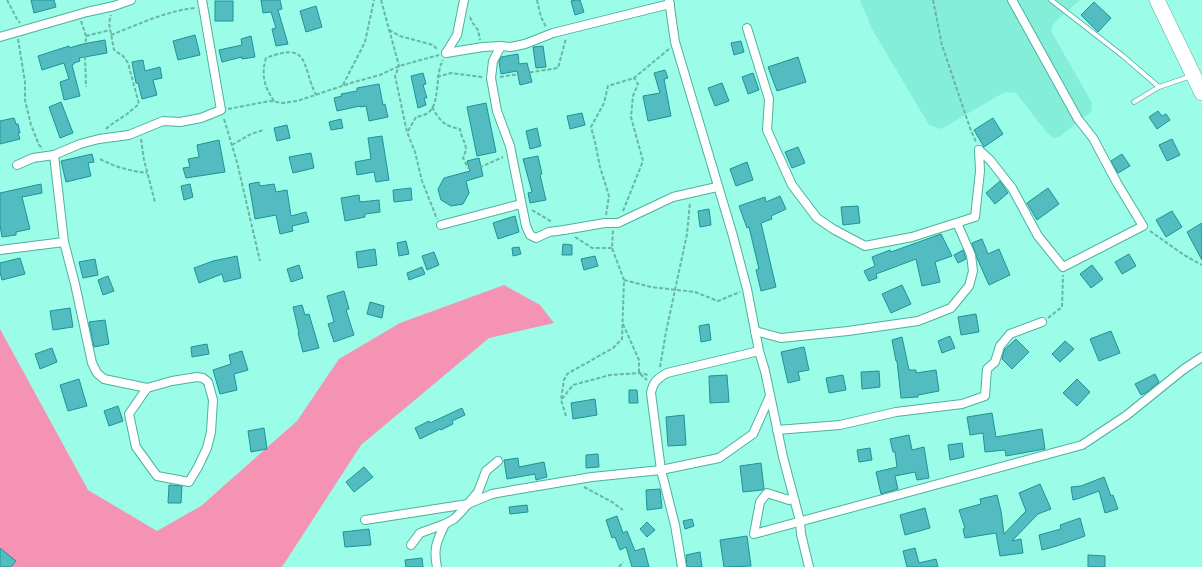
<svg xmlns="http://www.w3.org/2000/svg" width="1202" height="567" font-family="Raleway,sans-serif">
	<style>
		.built { fill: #85eed9 }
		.green { fill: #f593b4 }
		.building { fill: #53bcc0; stroke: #1d9397 }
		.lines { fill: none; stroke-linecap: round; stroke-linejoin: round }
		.lane-casing { stroke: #4eb09e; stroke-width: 5.5 }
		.street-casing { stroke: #4eb09e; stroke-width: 10 }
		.highway-casing { stroke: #4eb09e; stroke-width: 16 }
		.path { stroke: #6ab5a6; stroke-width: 2; stroke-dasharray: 4 2; stroke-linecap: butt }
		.lane { stroke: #fff; stroke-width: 4 }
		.street { stroke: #fff; stroke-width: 8 }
		.highway { stroke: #fff; stroke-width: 15 }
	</style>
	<rect width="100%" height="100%" fill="#9bfce7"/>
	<polygon class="built" points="860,0 1080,0 1057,20 1053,25 1051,31 1092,103 1091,112 1059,137 1054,138 1048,134 1016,93 1008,92 1003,93 941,129 929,125 872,29"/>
	<polygon class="green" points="504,285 540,305 554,323 489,338 361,445 282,567 0,567 0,329 88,490 157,531 201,506 297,421 339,359 400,323"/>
	<g class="building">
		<polygon points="31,0 54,0 56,7 34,13"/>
		<polygon points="261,0 280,0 282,9 278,10 288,44 276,46 272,29 276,28 271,12 263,13"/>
		<polygon points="576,0 580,0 584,12 575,15 571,1"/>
		<rect x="215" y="1" width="18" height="20"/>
		<polygon points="1094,2 1111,18 1098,32 1081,15"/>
		<polygon points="316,6 322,27 306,32 300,11"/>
		<polygon points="195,35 200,55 178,60 173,41"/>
		<polygon points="251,36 255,57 242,59 242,57 222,62 219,50 242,45 241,39"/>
		<polygon points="105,40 107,53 79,58 80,61 74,63 74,64 72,65 80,96 64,100 60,82 69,79 64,63 42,70 38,56 69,46 69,48 83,44"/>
		<polygon points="741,41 744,52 734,55 731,43"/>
		<polygon points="543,46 546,67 536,68 533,47"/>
		<polygon points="518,54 519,64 527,63 532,82 520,85 517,71 501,74 499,62 501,57"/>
		<polygon points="798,57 806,82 777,91 768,67"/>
		<polygon points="143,60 145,71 160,67 162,78 153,80 157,95 142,99 138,83 136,83 132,62"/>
		<polygon points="665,70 668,78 664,79 671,116 648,121 643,96 660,93 654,73"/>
		<polygon points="423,73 426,84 423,85 427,98 424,98 426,105 418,108 411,76"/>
		<polygon points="753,73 759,90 748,94 742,77"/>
		<polygon points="722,83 729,101 715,106 708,88"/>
		<polygon points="379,84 383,105 385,104 388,117 369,121 366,106 360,107 360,106 337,111 334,98 342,96 341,94 357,91 357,88"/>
		<polygon points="61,102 73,133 60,138 49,107"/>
		<polygon points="486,103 496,152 477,156 467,107"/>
		<polygon points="1158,111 1162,116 1166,114 1170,120 1157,129 1149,117"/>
		<polygon points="582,113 585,125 570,129 567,116"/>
		<polygon points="14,118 16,124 18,124 20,133 18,133 20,139 0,144 0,121"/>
		<polygon points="993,118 1003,134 984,147 974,130"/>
		<polygon points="341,119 343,128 331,130 329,122"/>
		<polygon points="287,125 290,138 277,141 274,128"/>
		<polygon points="537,128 541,146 530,149 526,131"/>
		<polygon points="382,136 389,180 376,182 374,172 357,175 355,162 371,159 368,138"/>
		<polygon points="1172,139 1180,155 1167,161 1159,145"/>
		<polygon points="219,140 225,172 186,178 183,168 190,167 188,159 199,157 197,145"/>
		<polygon points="798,147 805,163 792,168 785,152"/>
		<polygon points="311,153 314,168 293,173 289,157"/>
		<polygon points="92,154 94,162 88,163 91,176 66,182 61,161"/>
		<polygon points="1122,154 1130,166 1118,173 1111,161"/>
		<polygon points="538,156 542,174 540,175 546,200 530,203 528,193 532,192 523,159"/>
		<polygon points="479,158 483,176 466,181 469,193 463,204 451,206 441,200 438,189 444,178 470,171 467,161"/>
		<polygon points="747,162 753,180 736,186 730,169"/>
		<polygon points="1000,181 1008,193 995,204 986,193"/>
		<polygon points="259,182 260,186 274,184 276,192 287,190 291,216 306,212 309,222 292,226 293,231 280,234 276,215 255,219 249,184"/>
		<polygon points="41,184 42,193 22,197 30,229 16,232 16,235 2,237 0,225 0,193"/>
		<polygon points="190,184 193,197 184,200 181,186"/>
		<polygon points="411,188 412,200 394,202 393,190"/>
		<polygon points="1048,188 1059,204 1037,220 1027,203"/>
		<polygon points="359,195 360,202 379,200 380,212 365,214 365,217 345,221 341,198"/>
		<polygon points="780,196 786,209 771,216 772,219 761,223 776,287 761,291 756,270 759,269 749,227 747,228 739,206 765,197 766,202"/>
		<polygon points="858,206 860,223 843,225 841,207"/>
		<polygon points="709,209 711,225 700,227 698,211"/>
		<polygon points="1172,211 1182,227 1166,237 1156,220"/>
		<polygon points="515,216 519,232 498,239 493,223"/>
		<polygon points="1202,223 1202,260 1187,232"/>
		<polygon points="941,234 952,256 935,262 940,282 922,286 916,259 876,274 877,278 869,281 864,271 875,266 872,257 890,250 891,252"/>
		<polygon points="982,239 988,254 999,249 1010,275 989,285 977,258 972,243"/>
		<polygon points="406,241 409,254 399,256 397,243"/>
		<polygon points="563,244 572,245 572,255 562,255"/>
		<polygon points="519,247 521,254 513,256 512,248"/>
		<polygon points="375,249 377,265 358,268 356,252"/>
		<polygon points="963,250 966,259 958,263 954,255"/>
		<polygon points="434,252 439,265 427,270 422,256"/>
		<polygon points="1129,254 1136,266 1122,274 1115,262"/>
		<polygon points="237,256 241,278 224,282 222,274 199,283 194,268 213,261"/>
		<polygon points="595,256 598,266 584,270 581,259"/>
		<polygon points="20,258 25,274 2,280 0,272 0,263"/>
		<polygon points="95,259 98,275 83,278 79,262"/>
		<polygon points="299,265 303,278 291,282 287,269"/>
		<polygon points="1092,265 1103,279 1091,288 1080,274"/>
		<polygon points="422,267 425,274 409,280 407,273"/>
		<polygon points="108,276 114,291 103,295 98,280"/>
		<polygon points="902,285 911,304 891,313 882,294"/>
		<polygon points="344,291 349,309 346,310 354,335 334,342 328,324 334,322 327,296"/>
		<polygon points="370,302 384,306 382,318 367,314"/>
		<polygon points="302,305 305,315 309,314 319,348 303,352 298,333 299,333 293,307"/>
		<polygon points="70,308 73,327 53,330 50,311"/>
		<polygon points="976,314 979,332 961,335 958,317"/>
		<polygon points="105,320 109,344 94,347 89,322"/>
		<polygon points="709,324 711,340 701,342 699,326"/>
		<polygon points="1111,331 1120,353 1099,361 1090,339"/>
		<polygon points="950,336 955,348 942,353 938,341"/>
		<polygon points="902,337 909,370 916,370 916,373 936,370 939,391 918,395 918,397 901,398 897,361 896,361 892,340"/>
		<polygon points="1016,339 1029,352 1012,369 1002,359 1004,350"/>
		<polygon points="1065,341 1074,349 1060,362 1052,354"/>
		<polygon points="207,344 209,354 192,357 191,347"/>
		<polygon points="804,347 809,370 798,372 800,380 788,383 781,352"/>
		<polygon points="52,348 57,362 40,369 35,354"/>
		<polygon points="242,351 248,370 234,374 237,390 220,394 213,370 231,364 229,355"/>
		<polygon points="879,371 880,387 862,389 861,372"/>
		<polygon points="1155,374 1159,382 1147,392 1141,395 1135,384"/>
		<polygon points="727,375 729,402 710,403 709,376"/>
		<polygon points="843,375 846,390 829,393 826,378"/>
		<polygon points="79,379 87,406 68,411 60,385"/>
		<polygon points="1077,379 1090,392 1077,406 1063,393"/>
		<polygon points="629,390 637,390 638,403 629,403"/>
		<polygon points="595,399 597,415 573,419 571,403"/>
		<polygon points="118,406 123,421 109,426 104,411"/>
		<polygon points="462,408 465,415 452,421 453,424 441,430 440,429 420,439 415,428 429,421 430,423"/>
		<polygon points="992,413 996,437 1042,429 1045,449 1006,456 1005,450 985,452 983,433 970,435 967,417"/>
		<polygon points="684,415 686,445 668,446 666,417"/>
		<polygon points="264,428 267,449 251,452 248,431"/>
		<polygon points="909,435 912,450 924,447 929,478 917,480 915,472 895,476 898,489 881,494 876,472 897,467 895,452 893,452 890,439"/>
		<polygon points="962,443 964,457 950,460 948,445"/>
		<polygon points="870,448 872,460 859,462 857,450"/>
		<polygon points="598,454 599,467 586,468 586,455"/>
		<polygon points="518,458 519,467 544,462 547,477 536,480 535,474 507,479 504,460"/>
		<polygon points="761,463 764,489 762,490 743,492 740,466"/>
		<polygon points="364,467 373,477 354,492 346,482"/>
		<polygon points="1104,477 1111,496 1113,495 1118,509 1105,513 1099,491 1080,498 1073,500 1071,487 1081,486"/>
		<polygon points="1040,484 1051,509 1038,514 1012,541 1021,539 1023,553 1000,556 996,533 965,538 963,529 965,528 959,510 981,504 980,499 997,495 1001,511 1004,534 1026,511 1019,493"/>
		<polygon points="169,485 182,486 181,503 168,503"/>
		<polygon points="660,489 662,508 647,510 646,490"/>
		<polygon points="527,505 528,512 510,514 509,507"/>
		<polygon points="925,508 930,528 905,535 900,515"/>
		<polygon points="617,516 623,533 627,531 635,551 644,548 649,567 632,567 626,547 620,550 615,537 612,538 606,520"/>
		<polygon points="1080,518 1085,536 1060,545 1042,550 1039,535 1061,529 1060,525"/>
		<polygon points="692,519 694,526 685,529 683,521"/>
		<polygon points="647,522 655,530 647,537 640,529"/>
		<polygon points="369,529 371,545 345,547 343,532"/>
		<polygon points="747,536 751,566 724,567 720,540"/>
		<polygon points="0,548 16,561 11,567 0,567"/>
		<polygon points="915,548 919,563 936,559 938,567 907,567 903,551"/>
		<polygon points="700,552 702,567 687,567 686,555"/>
		<polygon points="1088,555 1105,556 1105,567 1088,567"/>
		<polygon points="422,558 423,567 406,567 405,560"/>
	</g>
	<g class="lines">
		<g class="lane-casing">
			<g id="lane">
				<polyline points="1051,0 1123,56 1159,87"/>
				<polyline points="1134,102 1159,87 1191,76"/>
			</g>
		</g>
		<g class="street-casing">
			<g id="street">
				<polyline points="669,0 675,42 733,236 747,289 759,351 765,371 783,457 800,521 801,534 809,567"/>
				<polyline points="747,28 769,99 767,130 792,185 817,218 833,229 865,246 912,237 975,217 980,171 979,150"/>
				<polyline points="0,37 87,12 114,6 131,0"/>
				<polyline points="501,46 493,61 491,78 497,111 510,146 526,226 530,235 536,238 549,232 564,230 605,223 618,223 673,197 717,187"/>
				<polyline points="446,53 483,47 501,46 511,47 525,44 553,33 670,4"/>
				<polyline points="446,53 457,35 464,0"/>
				<polyline points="979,150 990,160 1012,188 1038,236 1063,267 1143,226 1117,183 1093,138 1078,119 1012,0"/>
				<polyline points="17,165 33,158 54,155 80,144 99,139 129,135 163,121 180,122 201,118 221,110 202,0"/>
				<polyline points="441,225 521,204"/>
				<polyline points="64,242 75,284 92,363 97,373 104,379 147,388"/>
				<polyline points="0,250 64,242 54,155"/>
				<polyline points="755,331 781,338 848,331 918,321 951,308 969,286 973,271 971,255 957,223"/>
				<polygon points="197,377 203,378 208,382 213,400 211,432 207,448 198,467 189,482 157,476 136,447 129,414 147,388 172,381"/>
				<polyline points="777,430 840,425 896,412 962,404 985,396 987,369 995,362 1000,346 1010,334 1042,322"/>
				<polyline points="793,497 789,500 767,493 760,502 754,534 1082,445 1127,415 1184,369 1202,357"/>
				<polyline points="365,520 468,504 492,494 514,490 592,477 661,470 719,458 753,434 770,396"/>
				<polyline points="411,545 420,533 445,524 454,519 460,513 478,492 486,471 498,461"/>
				<path d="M 437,567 C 433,548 437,541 445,524"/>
				<path d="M 682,567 L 675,525 L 661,470 L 651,393 C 653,382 658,378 667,373 L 759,351"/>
			</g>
		</g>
		<g class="highway-casing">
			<polyline id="highway" points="1157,0 1202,93"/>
		</g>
		<g class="path">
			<polyline points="7,0 17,19 20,23"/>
			<polyline points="381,0 399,66 395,76 407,132 415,152 422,181 437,219"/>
			<polyline points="537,0 541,17 546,27"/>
			<polyline points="933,0 942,45 970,128 976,142"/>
			<polyline points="470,17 472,22 478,30 480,40"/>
			<polyline points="81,21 86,36 85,54 86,87"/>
			<polyline points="389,30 400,36 433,45 438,50"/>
			<path d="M 111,35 C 137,25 168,10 196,8"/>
			<polyline points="86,36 110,30"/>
			<polyline points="18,39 25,82 25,100 31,125 39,145 43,149"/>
			<polyline points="437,77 451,73 483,77"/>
			<polyline points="500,77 558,68 566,38"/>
			<polyline points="343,85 365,42 374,0"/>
			<path d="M 274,101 C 264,86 261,75 266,58 C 311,41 301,65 316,95"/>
			<path d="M 432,107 C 440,121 444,126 460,129 C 462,143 470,144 463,158 L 468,168 L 483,166 L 503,157"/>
			<polyline points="228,109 270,101 283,103 297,101 354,82 380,75 399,66 439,55"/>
			<polyline points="224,119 237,162 260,261"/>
			<polyline points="106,129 109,126 127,114 139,104 128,63 123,56 114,50 109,23 111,15"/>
			<path d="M 408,131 L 416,117 C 420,116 427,115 430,111 C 440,101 435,74 443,60"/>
			<polyline points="141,139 144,160 155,202"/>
			<polyline points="232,145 251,134 263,130"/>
			<path d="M 100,159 C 115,167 130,171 147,173"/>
			<polyline points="532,210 552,222"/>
			<polyline points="623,211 643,161 631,117 633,96 638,84 634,78"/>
			<polyline points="606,215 609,196 600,167 595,142 591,127 604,103 608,86 634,78 663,54 669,49"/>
			<polyline points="1150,231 1184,255 1202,265"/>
			<polyline points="575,237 592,248 612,248"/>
			<polyline points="624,280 651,287 695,292 718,301 740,292"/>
			<polyline points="1048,318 1062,307 1063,275"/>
			<polyline points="623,324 639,360 639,373 647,380"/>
			<polyline points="660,367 666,332 687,234 690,202"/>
			<polyline points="562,399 573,385 610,375 639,373 649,375"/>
			<polyline points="566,416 561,400 564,380 567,374 613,348 622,339 624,280 612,248 613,230"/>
			<polyline points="584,487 612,502 623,510"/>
			<polyline points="619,567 623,562"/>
		</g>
		<use href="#lane" class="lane"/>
		<use href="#street" class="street"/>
		<use href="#highway" class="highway"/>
	</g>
</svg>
